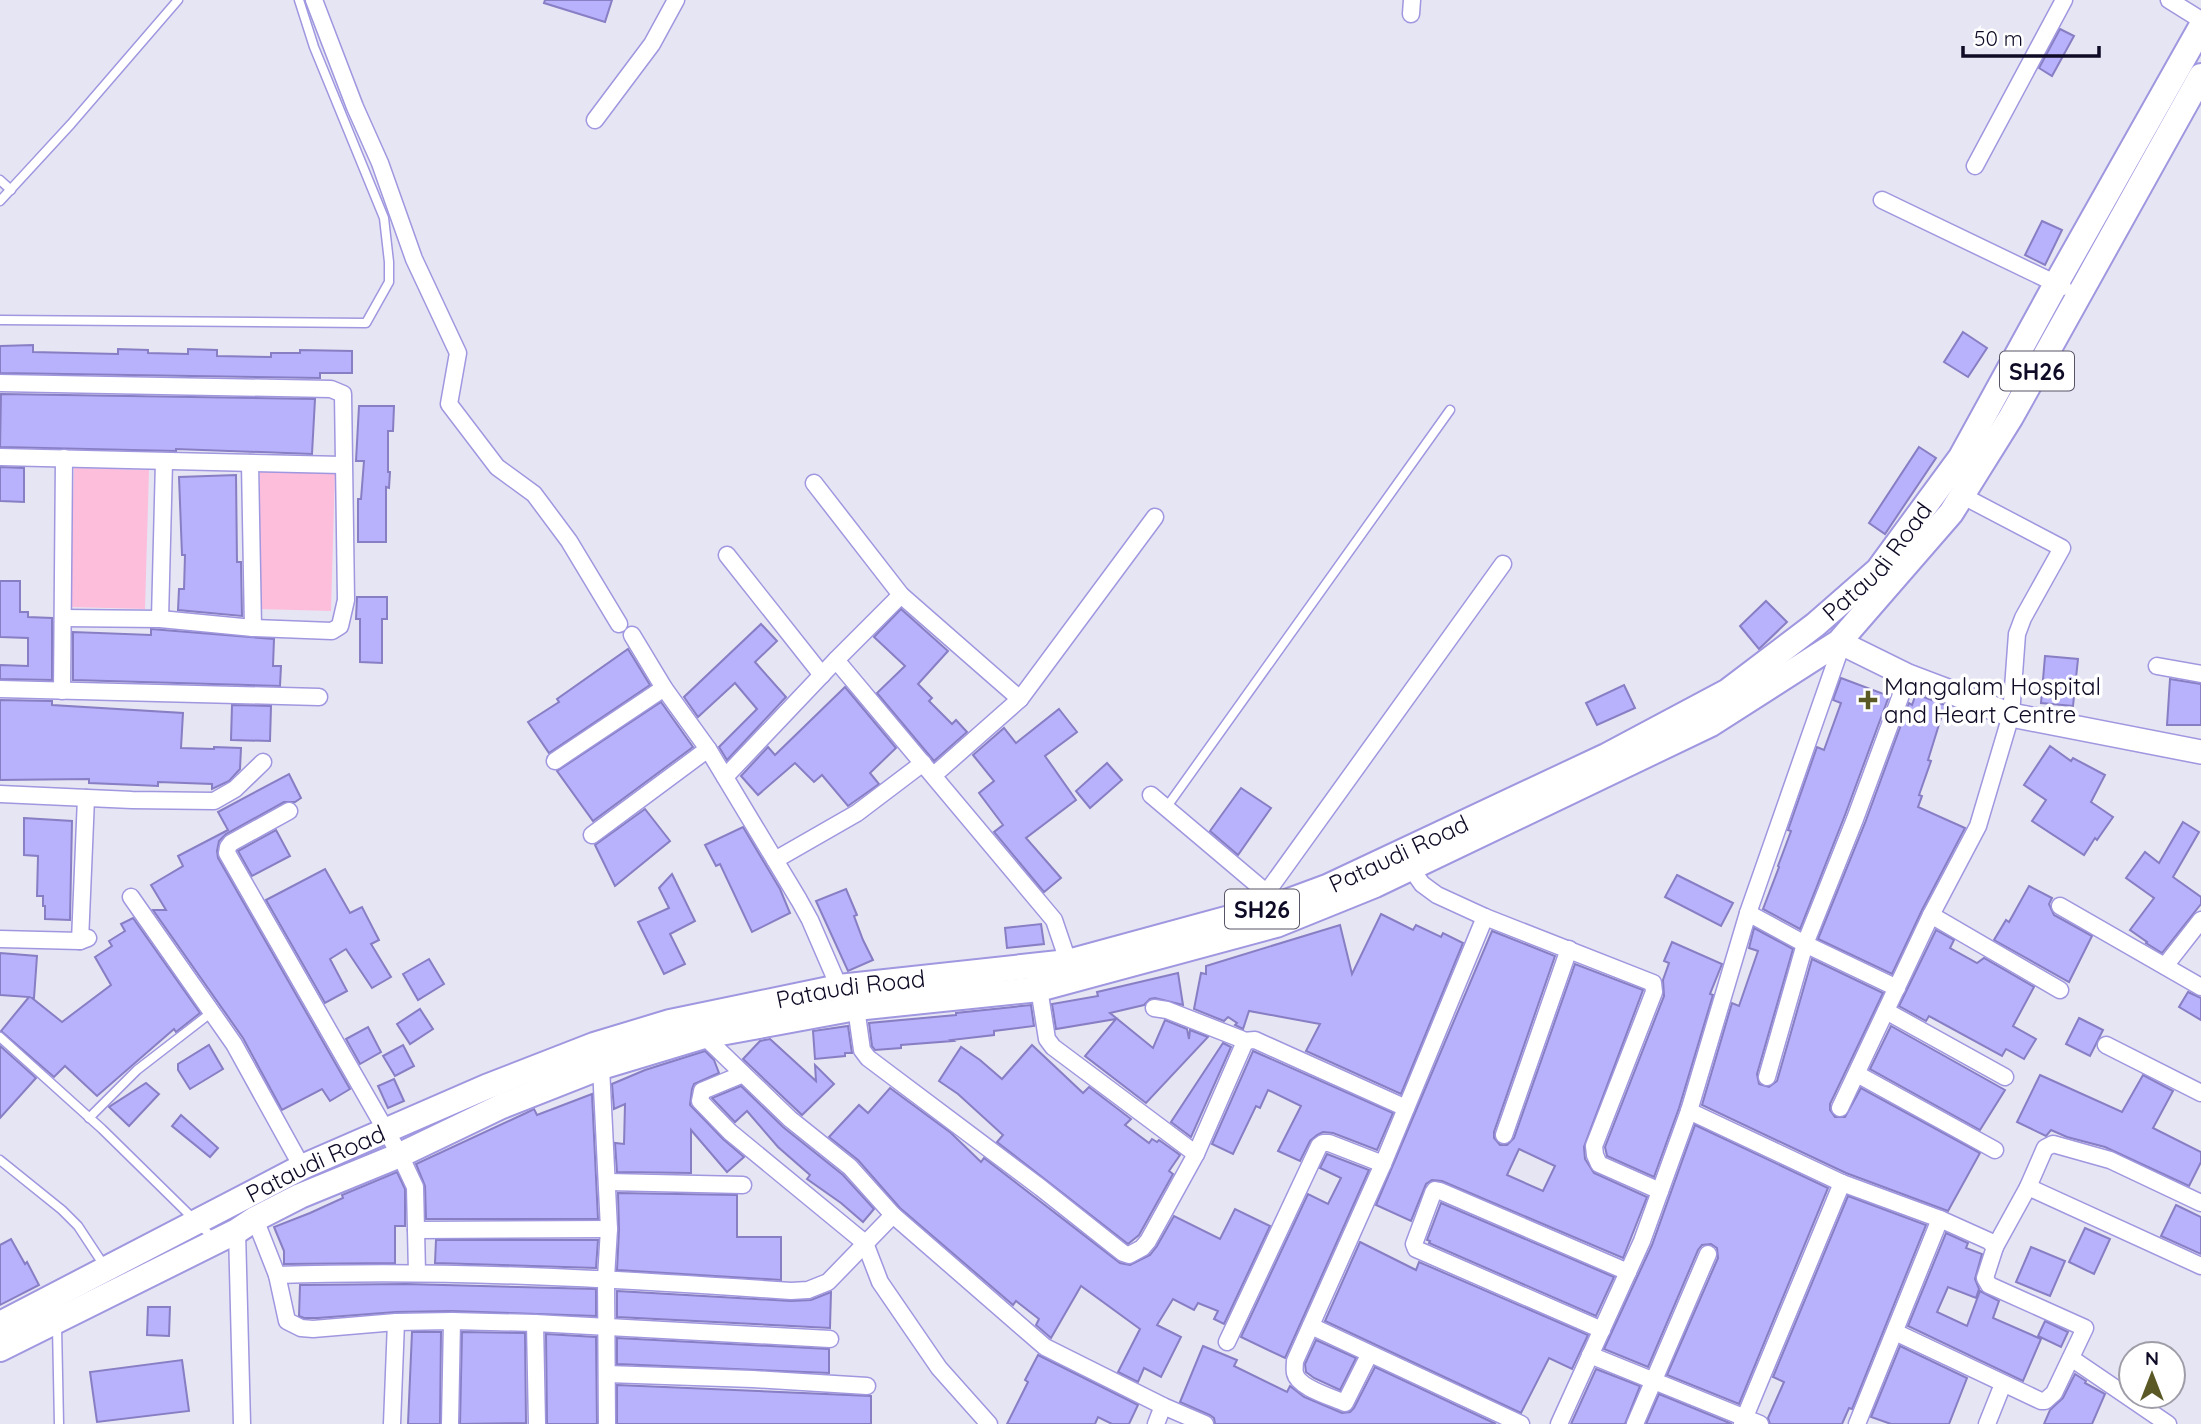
<svg xmlns="http://www.w3.org/2000/svg" width="2201" height="1424" font-family="Quicksand,sans-serif">
	<style>
		.green { fill: #fdbedc }
		.building { fill: #b8b1fb; stroke: #877ec4; stroke-width: 2; fill-rule: evenodd }
		.lines { fill: none; stroke-linecap: round; stroke-linejoin: round }
		.lane-casing { stroke: #9f97df; stroke-width: 11 }
		.street-casing { stroke: #9f97df; stroke-width: 19 }
		.secondary-casing { stroke: #9f97df; stroke-width: 26 }
		.primary-casing { stroke: #9f97df; stroke-width: 28 }
		.lane { stroke: #fff; stroke-width: 8 }
		.street { stroke: #fff; stroke-width: 16 }
		.secondary { stroke: #fff; stroke-width: 23 }
		.primary { stroke: #fff; stroke-width: 24 }
		.poi-dot { fill: #5a5926; stroke: #fff; stroke-width: 2.5 }
		.labels { text-anchor: middle; dominant-baseline: central; stroke-width: 7; stroke-linejoin: round; paint-order: stroke }
		.shield { fill: #fff; stroke: #575466; stroke-width: 2 }
		.shield-label { font-size: 23px; font-weight: bold; fill: #0f0a25 }
		.street-label { font-size: 24px; fill: #0f0a25; stroke: #fff }
		.poi-label { font-size: 24px; fill: #0f0a25; stroke: #fff; text-anchor: start }
	</style>
	<rect width="100%" height="100%" fill="#e6e5f4"/>
	<g class="green">
		<polygon points="74,468 149,470 145,609 70,607"/>
		<polygon points="260,471 335,472 331,611 257,609"/>
	</g>
	<g class="building">
		<polygon points="545,0 612,0 605,22 544,3"/>
		<polygon points="2060,29 2074,36 2052,76 2039,68"/>
		<polygon points="2042,221 2062,230 2045,265 2025,255"/>
		<polygon points="1963,332 1987,348 1968,377 1944,362"/>
		<polygon points="33,345 33,352 118,354 118,349 148,350 148,353 188,354 188,349 217,350 217,356 271,357 271,353 300,353 300,350 352,351 352,373 320,373 320,378 0,373 0,346"/>
		<polygon points="1,394 315,399 312,454 176,449 176,451 0,447"/>
		<polygon points="359,406 394,406 393,431 388,431 388,472 390,472 389,488 386,487 386,542 358,542 358,499 361,499 364,461 356,461"/>
		<polygon points="1919,447 1936,458 1885,534 1869,523"/>
		<polygon points="0,467 24,468 24,502 0,501"/>
		<polygon points="236,475 237,562 241,562 242,616 178,610 179,589 184,589 185,555 182,555 179,477"/>
		<polygon points="0,581 20,581 20,612 28,612 28,617 52,618 52,680 0,679 0,665 28,666 28,638 0,637"/>
		<polygon points="357,597 387,597 387,619 382,619 382,663 360,662 360,619 356,619"/>
		<polygon points="1766,601 1787,622 1759,649 1740,626"/>
		<polygon points="901,609 948,651 918,684 932,698 929,701 952,724 956,720 967,732 934,761 877,693 905,666 874,637"/>
		<polygon points="761,624 777,641 755,662 786,697 727,760 719,747 757,709 735,683 698,717 684,697"/>
		<polygon points="151,629 274,639 273,666 281,666 280,686 73,680 73,632 151,635"/>
		<polygon points="628,649 650,685 549,753 528,722 559,702 557,699"/>
		<polygon points="2045,656 2078,659 2073,706 2041,703"/>
		<polygon points="1841,678 1889,696 1845,815 1800,929 1763,909 1779,867 1778,866 1791,831 1788,830 1817,747 1824,750 1841,703 1833,700"/>
		<polygon points="2170,679 2201,684 2201,725 2167,725"/>
		<polygon points="1624,685 1635,708 1597,725 1586,703"/>
		<polygon points="845,687 896,748 870,773 879,784 848,806 822,775 814,782 795,763 758,795 741,776 768,747 775,755"/>
		<polygon points="1916,694 1945,705 1928,760 1931,761 1919,795 1922,796 1918,807 1965,828 1922,910 1892,974 1818,939 1865,823 1909,703 1912,705"/>
		<polygon points="0,700 52,701 52,705 183,713 181,748 214,749 214,747 241,748 240,769 229,781 212,789 212,784 158,782 158,786 137,785 89,783 89,779 0,780"/>
		<polygon points="661,702 693,747 593,821 557,771"/>
		<polygon points="232,705 271,706 270,741 231,740"/>
		<polygon points="1059,709 1077,732 1045,756 1076,800 1026,838 1061,878 1044,892 994,832 1003,825 979,793 994,781 973,755 1004,728 1016,743"/>
		<polygon points="2050,746 2071,761 2073,758 2105,775 2091,802 2113,817 2097,840 2095,838 2084,855 2032,821 2046,800 2024,785"/>
		<polygon points="1107,763 1122,780 1090,808 1076,791"/>
		<polygon points="289,774 301,798 295,802 284,802 226,834 219,841 217,851 218,858 350,1089 330,1101 322,1089 282,1110 243,1038 153,910 166,910 151,885 183,866 178,856 228,830 218,812"/>
		<polygon points="1241,788 1271,808 1238,855 1210,831"/>
		<polygon points="645,809 670,841 615,886 595,845"/>
		<polygon points="24,818 72,821 70,920 45,919 45,906 43,906 43,896 37,896 38,856 24,855"/>
		<polygon points="2183,822 2199,832 2173,877 2201,897 2201,904 2162,953 2146,943 2147,942 2130,930 2154,898 2126,878 2145,852 2159,863"/>
		<polygon points="743,827 780,889 790,913 752,932 720,864 716,866 705,845"/>
		<polygon points="276,830 290,856 252,876 238,851"/>
		<polygon points="325,869 350,913 362,907 379,940 371,944 391,977 372,988 346,949 330,959 347,991 325,1003 266,900"/>
		<polygon points="672,874 695,921 670,934 685,964 664,974 638,922 669,908 659,888"/>
		<polygon points="1677,875 1733,903 1721,926 1665,897"/>
		<polygon points="2029,886 2052,898 2049,904 2054,915 2092,936 2069,982 1994,940 2006,920 2009,922"/>
		<polygon points="846,889 857,915 854,916 863,940 873,960 848,971 816,901"/>
		<polygon points="1381,914 1413,930 1416,925 1441,937 1443,933 1463,943 1401,1094 1306,1051 1320,1024 1249,1011 1243,1029 1235,1025 1237,1023 1228,1017 1224,1021 1194,1009 1201,973 1206,974 1206,966 1340,925 1352,974"/>
		<polygon points="133,918 200,1013 176,1032 174,1029 97,1096 65,1066 54,1077 1,1031 29,997 0,995 0,953 37,956 34,998 32,998 62,1022 111,985 95,957 112,946 109,941 125,931 121,924"/>
		<polygon points="1041,924 1044,944 1007,948 1005,928"/>
		<polygon points="1754,928 1793,949 1757,1074 1759,1084 1769,1087 1777,1081 1812,959 1883,993 1830,1104 1830,1110 1835,1117 1845,1117 1861,1088 1980,1153 1948,1211 1846,1173 1702,1105 1732,1003 1739,1006 1758,951 1749,948"/>
		<polygon points="1936,930 1954,940 1950,948 1977,963 1984,958 2034,987 2013,1026 2036,1039 2024,1059 2006,1049 2002,1056 1929,1016 1926,1021 1899,1006"/>
		<path d="M 1492,931 L 1555,956 L 1494,1132 L 1494,1138 L 1500,1145 L 1507,1145 L 1514,1138 L 1575,964 L 1643,990 L 1584,1147 L 1585,1159 L 1594,1173 L 1647,1197 L 1623,1258 L 1442,1181 L 1432,1180 L 1426,1184 L 1411,1221 L 1376,1205 ZM 1519,1149 L 1555,1166 L 1543,1191 L 1507,1175 Z"/>
		<polygon points="1672,942 1722,964 1710,994 1713,995 1679,1108 1654,1177 1607,1156 1605,1147 1664,996 1663,980 1669,963 1664,961"/>
		<polygon points="429,959 444,984 418,1000 403,974"/>
		<polygon points="1178,973 1183,1005 1155,998 1150,999 1144,1005 1110,1013 1153,1048 1165,1020 1187,1029 1189,1039 1190,1030 1208,1037 1146,1103 1085,1056 1116,1019 1056,1029 1052,1004 1098,996 1097,992"/>
		<polygon points="2188,992 2201,998 2201,1020 2179,1007"/>
		<polygon points="1031,1005 1034,1026 994,1031 994,1035 951,1040 953,1041 901,1045 901,1048 875,1050 872,1046 869,1023 956,1015 956,1013"/>
		<polygon points="420,1009 433,1029 410,1044 397,1024"/>
		<polygon points="2079,1018 2103,1030 2090,1056 2066,1044"/>
		<polygon points="848,1026 852,1053 845,1053 845,1056 815,1059 813,1031"/>
		<polygon points="1891,1026 2005,1090 1980,1130 1870,1069"/>
		<polygon points="368,1027 381,1052 360,1064 346,1039"/>
		<polygon points="770,1039 816,1081 815,1065 834,1084 802,1115 743,1059 760,1041"/>
		<polygon points="1223,1043 1231,1047 1191,1137 1171,1122"/>
		<polygon points="209,1045 223,1069 190,1089 178,1070 178,1064"/>
		<polygon points="403,1045 414,1066 395,1076 383,1056"/>
		<polygon points="1032,1045 1083,1093 1089,1087 1131,1119 1125,1125 1149,1143 1152,1139 1157,1142 1159,1140 1180,1155 1169,1171 1173,1174 1139,1235 1128,1244 997,1142 1003,1135 958,1094 939,1081 961,1047 980,1060 1002,1079"/>
		<polygon points="0,1046 36,1078 0,1118"/>
		<polygon points="705,1051 714,1060 719,1073 694,1084 692,1089 690,1105 723,1139 744,1157 727,1172 691,1130 691,1173 617,1172 615,1143 624,1144 625,1104 614,1109 612,1084 645,1070"/>
		<polygon points="1253,1051 1393,1113 1377,1150 1333,1133 1323,1132 1317,1135 1310,1141 1300,1161 1278,1151 1301,1106 1268,1090 1260,1108 1256,1106 1233,1154 1212,1144"/>
		<polygon points="2040,1075 2122,1112 2143,1075 2173,1091 2153,1128 2201,1152 2201,1162 2189,1186 2105,1147 2067,1137 2051,1130 2046,1136 2017,1122"/>
		<polygon points="394,1079 404,1101 388,1108 378,1086"/>
		<polygon points="146,1083 159,1094 129,1126 109,1107"/>
		<polygon points="741,1086 783,1127 843,1175 874,1209 863,1222 841,1203 807,1179 810,1175 778,1147 747,1111 735,1122 712,1098"/>
		<polygon points="890,1088 951,1133 981,1162 984,1158 1120,1263 1130,1265 1150,1255 1157,1246 1174,1216 1220,1239 1235,1209 1270,1226 1224,1324 1214,1319 1218,1311 1198,1303 1194,1310 1173,1299 1157,1325 1181,1337 1161,1377 1144,1368 1138,1382 1118,1372 1140,1329 1081,1286 1051,1338 1036,1325 1039,1319 1016,1301 1013,1305 900,1208 858,1160 829,1137 859,1105 868,1113"/>
		<polygon points="592,1094 598,1219 426,1219 425,1186 416,1164 526,1113 534,1109 537,1115"/>
		<polygon points="181,1115 218,1148 210,1157 172,1126"/>
		<polygon points="1695,1125 1828,1188 1739,1404 1667,1375 1718,1258 1717,1248 1711,1244 1702,1245 1698,1250 1648,1367 1604,1349 1652,1245"/>
		<polygon points="1327,1154 1369,1170 1285,1358 1241,1337 1308,1194 1328,1204 1341,1178 1320,1168"/>
		<polygon points="397,1172 405,1189 405,1226 395,1226 395,1263 284,1264 284,1251 274,1227 310,1213 343,1198 342,1195"/>
		<polygon points="618,1193 737,1195 737,1237 781,1237 781,1280 617,1270 619,1230"/>
		<polygon points="1848,1196 1926,1225 1852,1409 1849,1408 1842,1424 1770,1424 1768,1418 1784,1382 1773,1377"/>
		<polygon points="1441,1203 1614,1277 1596,1316 1429,1243 1430,1241 1427,1240"/>
		<polygon points="2176,1205 2201,1217 2201,1254 2161,1236"/>
		<polygon points="2085,1228 2110,1239 2094,1274 2069,1262"/>
		<polygon points="1946,1233 1968,1243 1966,1248 1982,1254 1975,1279 1979,1289 1976,1298 1948,1287 1937,1312 1967,1326 1980,1291 1999,1301 1993,1318 2041,1339 2023,1381 1908,1326"/>
		<polygon points="11,1239 25,1264 27,1262 39,1285 0,1305 0,1245"/>
		<polygon points="436,1240 598,1240 596,1268 435,1263"/>
		<polygon points="1360,1242 1416,1270 1419,1262 1588,1335 1572,1369 1549,1358 1521,1413 1325,1321"/>
		<polygon points="2031,1247 2065,1261 2050,1296 2016,1282"/>
		<polygon points="406,1284 596,1289 596,1316 452,1311 396,1312 318,1318 304,1318 299,1316 300,1285"/>
		<polygon points="617,1291 791,1301 811,1300 831,1292 830,1328 617,1317"/>
		<polygon points="148,1307 170,1307 169,1336 147,1335"/>
		<polygon points="2045,1321 2068,1332 2061,1347 2038,1336"/>
		<polygon points="412,1332 441,1332 440,1424 408,1424"/>
		<polygon points="462,1332 525,1333 526,1423 460,1424"/>
		<polygon points="546,1334 596,1337 597,1424 547,1424"/>
		<polygon points="617,1338 829,1349 829,1373 617,1364"/>
		<polygon points="1316,1340 1356,1358 1340,1390 1314,1378 1306,1372 1305,1364"/>
		<polygon points="1203,1346 1237,1360 1234,1366 1287,1392 1290,1386 1304,1397 1342,1413 1350,1412 1354,1408 1375,1367 1496,1424 1215,1424 1214,1418 1210,1415 1180,1402"/>
		<polygon points="1900,1346 1967,1378 1949,1424 1891,1424 1871,1417"/>
		<polygon points="1038,1355 1138,1405 1129,1424 1112,1424 1098,1417 1095,1424 1007,1424 1028,1382 1025,1380"/>
		<polygon points="182,1360 189,1411 97,1422 90,1372"/>
		<polygon points="1596,1369 1640,1386 1625,1424 1571,1424"/>
		<polygon points="2075,1374 2086,1381 2085,1383 2105,1394 2092,1424 2044,1424 2050,1410 2063,1398"/>
		<polygon points="617,1385 871,1396 871,1424 617,1424"/>
		<polygon points="1659,1394 1732,1424 1646,1424"/>
	</g>
	<g class="lines">
		<g class="lane-casing">
			<g id="lane">
				<polyline points="0,180 11,190"/>
				<polyline points="0,201 71,124 178,0"/>
				<polyline points="0,320 366,323 389,282 389,262 384,218 314,47 299,0"/>
				<polyline points="1166,808 1450,410"/>
				<polyline points="0,1037 102,1129 214,1239"/>
				<polyline points="89,1118 137,1070 212,1012"/>
				<polyline points="0,1160 62,1210 78,1226 105,1267"/>
				<polyline points="57,1326 59,1424"/>
			</g>
		</g>
		<g class="street-casing">
			<g id="street">
				<polyline points="314,0 355,107 380,163 414,259 458,353 449,404 497,467 534,494 569,541 619,624"/>
				<polyline points="2169,0 2201,20"/>
				<polyline points="1411,14 1412,0"/>
				<polyline points="595,120 652,44 676,0"/>
				<polyline points="1975,166 2064,0"/>
				<polyline points="1882,200 2063,287"/>
				<polyline points="0,383 331,389 343,394 346,600 340,626 332,631 253,628 160,619 63,618"/>
				<polyline points="0,457 342,465"/>
				<polyline points="250,463 253,628"/>
				<polyline points="814,483 901,595 1020,699"/>
				<polyline points="727,555 822,675"/>
				<polyline points="160,619 164,461"/>
				<polyline points="632,635 664,688 708,749 799,900 810,920 839,987 840,995"/>
				<polyline points="836,660 1054,920 1071,970"/>
				<polyline points="2157,666 2201,674"/>
				<polyline points="0,689 319,697"/>
				<polyline points="62,691 64,458"/>
				<polyline points="555,761 664,688"/>
				<polyline points="934,775 1020,699 1155,517"/>
				<polyline points="725,777 836,660 901,595"/>
				<polyline points="0,794 132,800 214,801 235,789 263,762"/>
				<polyline points="1151,795 1274,899"/>
				<polyline points="289,811 231,843 228,847 227,853 400,1155 415,1187 417,1273"/>
				<polyline points="592,835 708,749"/>
				<polyline points="775,860 857,813 923,763"/>
				<polyline points="1406,861 1422,884 1437,895 1485,917 1653,983 1654,992 1594,1146 1595,1155 1599,1164 1660,1191"/>
				<polyline points="1267,892 1503,564"/>
				<polyline points="131,897 234,1044 302,1167"/>
				<polyline points="2060,906 2201,987"/>
				<polyline points="1748,913 1805,944 1897,988"/>
				<polyline points="1931,915 2060,990"/>
				<polyline points="0,939 80,941 88,938"/>
				<polyline points="80,941 86,798"/>
				<polyline points="2165,966 2201,920"/>
				<polyline points="1038,982 1047,1039 1053,1047 1196,1154"/>
				<polyline points="856,1008 862,1050 868,1058 1041,1188 1123,1253 1129,1255 1142,1248 1148,1241 1196,1154 1244,1044 1241,1039 1167,1010 1154,1008"/>
				<polyline points="1886,1011 2005,1077"/>
				<polyline points="704,1036 790,1119 850,1167 893,1215 1045,1347 1163,1406 1205,1424"/>
				<polyline points="1243,1041 1255,1040 1406,1108"/>
				<polyline points="2106,1045 2201,1093"/>
				<polyline points="599,1060 601,1067 609,1229 606,1278 607,1424"/>
				<polyline points="743,1074 702,1091 700,1101 730,1132 865,1243 880,1282 939,1368 989,1424"/>
				<polyline points="1857,1074 1995,1150"/>
				<polyline points="1767,1077 1805,944 1855,819 1908,676"/>
				<polyline points="1840,1108 1931,915 1978,826 2011,715 2017,634 2023,618 2062,548 1963,496"/>
				<polyline points="1689,1111 1842,1183 1940,1219 1857,1424"/>
				<polyline points="1504,1135 1569,949"/>
				<polyline points="608,1182 743,1185"/>
				<polyline points="2028,1187 2201,1266"/>
				<path d="M 255,1219 L 277,1275 C 449,1269 620,1279 791,1291 L 808,1290 L 828,1282 L 893,1215"/>
				<polyline points="416,1230 609,1229"/>
				<polyline points="237,1231 242,1424"/>
				<polyline points="1995,1247 2028,1187 2045,1148 2053,1144 2110,1160 2201,1203"/>
				<polyline points="277,1275 287,1321 301,1328 313,1329 396,1322 452,1321 535,1323 830,1339"/>
				<polyline points="535,1323 537,1424"/>
				<polyline points="1311,1326 1521,1424"/>
				<polyline points="1602,1330 1416,1249 1414,1244 1433,1193 1435,1190 1440,1191 1628,1272"/>
				<polyline points="1895,1332 2041,1401 2045,1401 2054,1393 2085,1328 1989,1285 1985,1278 1995,1247 1989,1241 1940,1219"/>
				<polyline points="1227,1342 1319,1146 1323,1143 1329,1143 1383,1164"/>
				<path d="M 1369,1355 L 1345,1403 C 1332,1397 1298,1388 1295,1373 C 1294,1371 1295,1363 1295,1361 L 1383,1164 L 1485,917"/>
				<polyline points="1590,1355 1760,1424"/>
				<polyline points="2071,1358 2168,1424"/>
				<polyline points="607,1374 753,1379 867,1386"/>
				<polyline points="392,1424 396,1322"/>
				<polyline points="450,1424 452,1321"/>
				<polyline points="1156,1424 1163,1406"/>
				<polyline points="1559,1424 1642,1241 1689,1111 1748,913 1842,644"/>
				<polyline points="1635,1424 1708,1254"/>
				<polyline points="1742,1424 1842,1183"/>
				<polyline points="1987,1424 2003,1384"/>
			</g>
		</g>
		<g class="secondary-casing">
			<polyline id="secondary" points="1839,642 1908,676 2011,715 2201,752"/>
		</g>
		<g class="primary-casing">
			<g id="primary">
				<path id="s1" d="M 0,1324 L 302,1167 L 486,1087 L 594,1045 L 670,1022 L 839,987 L 1068,962 L 1281,904 L 1327,887 L 1606,756 L 1728,691 L 1815,625 L 1878,570 L 1961,457 L 2056,284 L 2201,27"/>
				<polyline points="0,1349 237,1231 255,1219 300,1196 400,1155 502,1106 601,1067 704,1036 856,1008 1039,989 1276,925 1375,885 1711,724 1839,642 1951,513 2011,417 2201,76"/>
			</g>
		</g>
		<use href="#lane" class="lane"/>
		<use href="#street" class="street"/>
		<use href="#secondary" class="secondary"/>
		<use href="#primary" class="primary"/>
	</g>
	<path class="poi-dot" d="M1864.5 689.5h7v7h7v7h-7v7h-7v-7h-7v-7h7z"/>
	<g class="labels">
		<g class="shield">
			<rect x="2000" y="351.5" width="74" height="39" rx="5"/>
			<rect x="1225" y="889.5" width="74" height="39" rx="5"/>
		</g>
		<g class="shield-label">
			<text x="2037" y="371">SH26</text>
			<text x="1262" y="909">SH26</text>
		</g>
		<g class="street-label">
			<text stroke="none"><textPath href="#s1" startOffset="2054">Pataudi Road</textPath></text>
			<text stroke="none"><textPath href="#s1" startOffset="1488">Pataudi Road</textPath></text>
			<text stroke="none"><textPath href="#s1" startOffset="920">Pataudi Road</textPath></text>
			<text stroke="none"><textPath href="#s1" startOffset="354">Pataudi Road</textPath></text>
		</g>
		<g class="poi-label">
			<text x="1884" y="686">Mangalam Hospital<tspan x="1884" dy="28">and Heart Centre</tspan></text>
		</g>
	</g>
	<g transform="translate(2152 1375)"><circle r="33" fill="#ffffff" stroke="#9f9da8" stroke-width="2"/>
	<path d="M0-5L12 26L0 18L-12 26Z" fill="#5a5926"/>
	<text y="-10" font-size="19" font-weight="bold" text-anchor="middle" fill="#0f0a25">N</text>
	</g>
	<path d="M1963 46v10h136v-10" fill="none" stroke="#0f0a25" stroke-width="3.5"/>
	<text x="1974" y="46" font-size="21" fill="#0f0a25" stroke="#ffffff" stroke-width="5" paint-order="stroke">50 m</text>
</svg>
